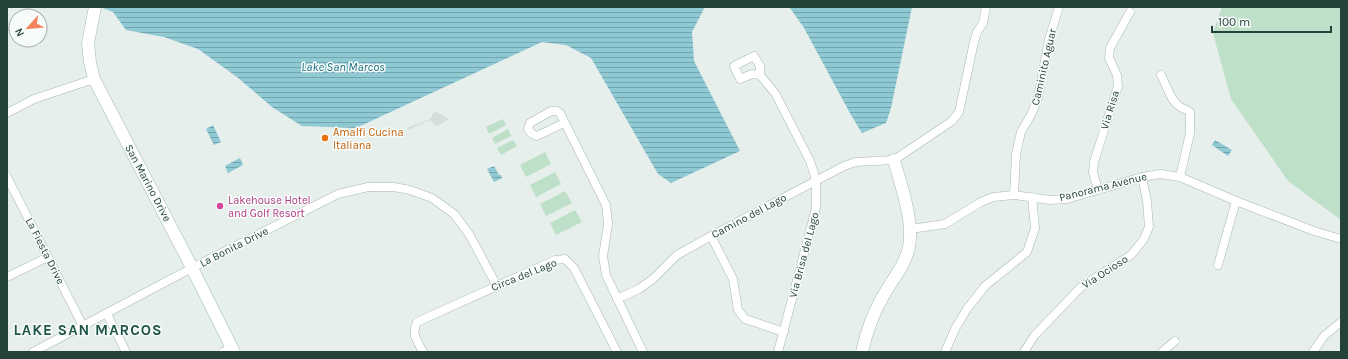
<svg xmlns="http://www.w3.org/2000/svg" width="1348" height="359" font-family="Karla,sans-serif">
	<style>
		.built { fill: #d4dfda }
		.grass { fill: #bfe0c8 }
		.water { fill: url(#water-rules) }
		.lines { fill: none; stroke-linecap: round; stroke-linejoin: round }
		.street-casing { stroke: #a8b8b2; stroke-width: 9 }
		.secondary-casing { stroke: #a4bbb3; stroke-width: 13 }
		.street { stroke: #fff; stroke-width: 8 }
		.secondary { stroke: #fff; stroke-width: 12 }
		.food-dot { fill: #e8710a; stroke: #f7fbf9; stroke-width: 1.5 }
		.hotel-dot { fill: #d1479c; stroke: #f7fbf9; stroke-width: 1.5 }
		.labels { text-anchor: middle; dominant-baseline: central; stroke-width: 3; stroke-linejoin: round; paint-order: stroke }
		.street-label { font-size: 11px; fill: #24423a; stroke: #f7fbf9 }
		.food-label { font-size: 11px; fill: #c56008; stroke: #f7fbf9; text-anchor: start }
		.hotel-label { font-size: 11px; fill: #b23c85; stroke: #f7fbf9; text-anchor: start }
		.water-label { font-size: 12px; font-style: italic; fill: #1c6f80; stroke: #f7fbf9 }
		.district-label { font-size: 15px; font-weight: bold; letter-spacing: 1px; fill: #1f5548; stroke: #f7fbf9 }
	</style>
	<defs>
		<pattern id="water-rules" width="6" height="5" patternUnits="userSpaceOnUse"><rect width="6" height="5" fill="#8ec9d4"/><path d="M0 2.5h6" fill="none" stroke="#74a5ad"/></pattern>
	</defs>
	<rect width="100%" height="100%" fill="#e6efeb"/>
	<polygon class="built" points="435,111 449,119 437,126 430,120 408,130 407,128 430,119"/>
	<g class="grass">
		<polygon points="1222,7 1341,7 1341,220 1288,181 1231,99 1213,33"/>
		<polygon points="503,119 506,125 489,134 486,127"/>
		<polygon points="508,129 511,136 495,144 492,138"/>
		<polygon points="513,140 517,146 501,155 497,148"/>
		<polygon points="545,152 551,164 526,177 520,165"/>
		<polygon points="555,172 561,184 536,197 530,185"/>
		<polygon points="565,191 572,203 546,216 540,204"/>
		<polygon points="575,210 582,222 556,235 550,223"/>
	</g>
	<g class="water">
		<polygon points="100,7 705,7 692,32 694,61 740,151 671,183 658,174 591,58 566,45 542,42 356,128 302,126 272,107 237,77 198,49 164,37 126,30 113,12"/>
		<polygon points="787,7 912,7 891,108 886,123 862,133 851,115 804,28 790,8"/>
		<polygon points="213,125 221,142 214,145 206,129"/>
		<polygon points="1215,140 1232,150 1228,156 1212,145"/>
		<polygon points="240,158 243,165 228,173 225,166"/>
		<polygon points="494,166 499,175 501,175 502,178 494,182 487,169"/>
	</g>
	<g class="lines">
		<g class="street-casing">
			<g id="street">
				<polyline points="760,75 752,74 740,79 734,66 754,56 760,66 760,75 775,93 810,161 816,180 816,208 778,352"/>
				<path d="M 1161,75 C 1166,84 1170,100 1179,106 C 1182,109 1187,109 1190,112 L 1190,133 L 1180,177"/>
				<polyline points="7,113 34,99 94,79"/>
				<polyline points="564,123 537,136 532,134 528,129 530,123 551,111 557,111 560,113 606,205 608,224 603,256 606,275 643,352"/>
				<polyline points="7,177 83,326"/>
				<polyline points="1098,190 1093,172 1094,162 1118,86 1117,75 1109,58 1110,48 1130,12"/>
				<polyline points="1014,195 1016,154 1021,132 1032,113 1038,97 1049,39 1059,7"/>
				<polyline points="910,229 945,224 981,202 993,197 1014,195 1050,200 1067,199 1142,177 1160,174 1180,177 1236,201 1314,231 1341,239"/>
				<polyline points="711,236 733,279 738,310 745,319 784,332"/>
				<polyline points="1218,265 1236,201"/>
				<polyline points="7,277 48,257"/>
				<polyline points="617,299 639,289 653,279 677,255 711,236 844,166 856,162 894,160 952,121 959,112 974,42 977,32 983,23 986,7"/>
				<polyline points="107,314 126,352"/>
				<polyline points="33,352 192,268 338,194 368,187 394,187 410,190 432,198 454,214 469,234 497,286"/>
				<polyline points="223,352 232,347"/>
				<path d="M 423,352 C 417,340 411,335 417,322 L 555,260 L 565,259 L 574,268 L 617,352"/>
				<polyline points="945,352 955,329 967,309 985,286 1027,252 1035,228 1032,197"/>
				<polyline points="1024,352 1034,336 1081,287 1131,255 1144,239 1149,227 1147,201 1142,177"/>
				<polyline points="1162,352 1175,341"/>
				<polyline points="1313,352 1324,336 1341,322"/>
			</g>
		</g>
		<g class="secondary-casing">
			<g id="secondary">
				<polyline points="95,7 88,43 90,62 94,79 187,258 234,352"/>
				<path d="M 862,352 C 866,334 873,314 882,298 C 891,281 905,266 909,247 C 914,220 901,186 894,160"/>
			</g>
		</g>
		<use href="#street" class="street"/>
		<use href="#secondary" class="secondary"/>
	</g>
	<circle class="food-dot" cx="325" cy="138" r="4"/>
	<circle class="hotel-dot" cx="220" cy="206" r="4"/>
	<g class="labels">
		<g class="street-label">
			<text transform="translate(1044 67) rotate(-77)">Caminito Aguar</text>
			<text transform="translate(1110 110) rotate(-73)">Via Risa</text>
			<text transform="translate(148 183) rotate(62)">San Marino Drive</text>
			<text transform="translate(1103 187) rotate(-14)">Panorama Avenue</text>
			<text transform="translate(749 216) rotate(-28)">Camino del Lago</text>
			<text transform="translate(234 247) rotate(-27)">La Bonita Drive</text>
			<text transform="translate(45 251) rotate(63)">La Fiesta Drive</text>
			<text transform="translate(804 255) rotate(-75)">Via Brisa del Lago</text>
			<text transform="translate(1105 272) rotate(-33)">Via Ocioso</text>
			<text transform="translate(524 275) rotate(-22)">Circa del Lago</text>
		</g>
		<g class="food-label">
			<text x="333" y="132">Amalfi Cucina<tspan x="333" dy="13">Italiana</tspan></text>
		</g>
		<g class="hotel-label">
			<text x="228" y="200">Lakehouse Hotel<tspan x="228" dy="13">and Golf Resort</tspan></text>
		</g>
		<g class="water-label">
			<text x="343" y="67">Lake San Marcos</text>
		</g>
		<g class="district-label">
			<text x="88" y="330">LAKE SAN MARCOS</text>
		</g>
	</g>
	<rect width="1348" height="359" fill="none" stroke="#24423a" stroke-width="16"/>
	<g transform="translate(28 28) rotate(243)"><circle r="19" fill="#f7fbf9" stroke="#a3b1ad"/>
	<path d="M0-3L7 15L0 10L-7 15Z" fill="#f4845f"/>
	<text y="-6" font-size="11" font-weight="bold" text-anchor="middle" fill="#24423a">N</text>
	</g>
	<path d="M1212 26v6h119v-6" fill="none" stroke="#24423a" stroke-width="2"/>
	<text x="1218" y="26" font-size="12" fill="#24423a" stroke="#f7fbf9" stroke-width="3" paint-order="stroke">100 m</text>
</svg>
